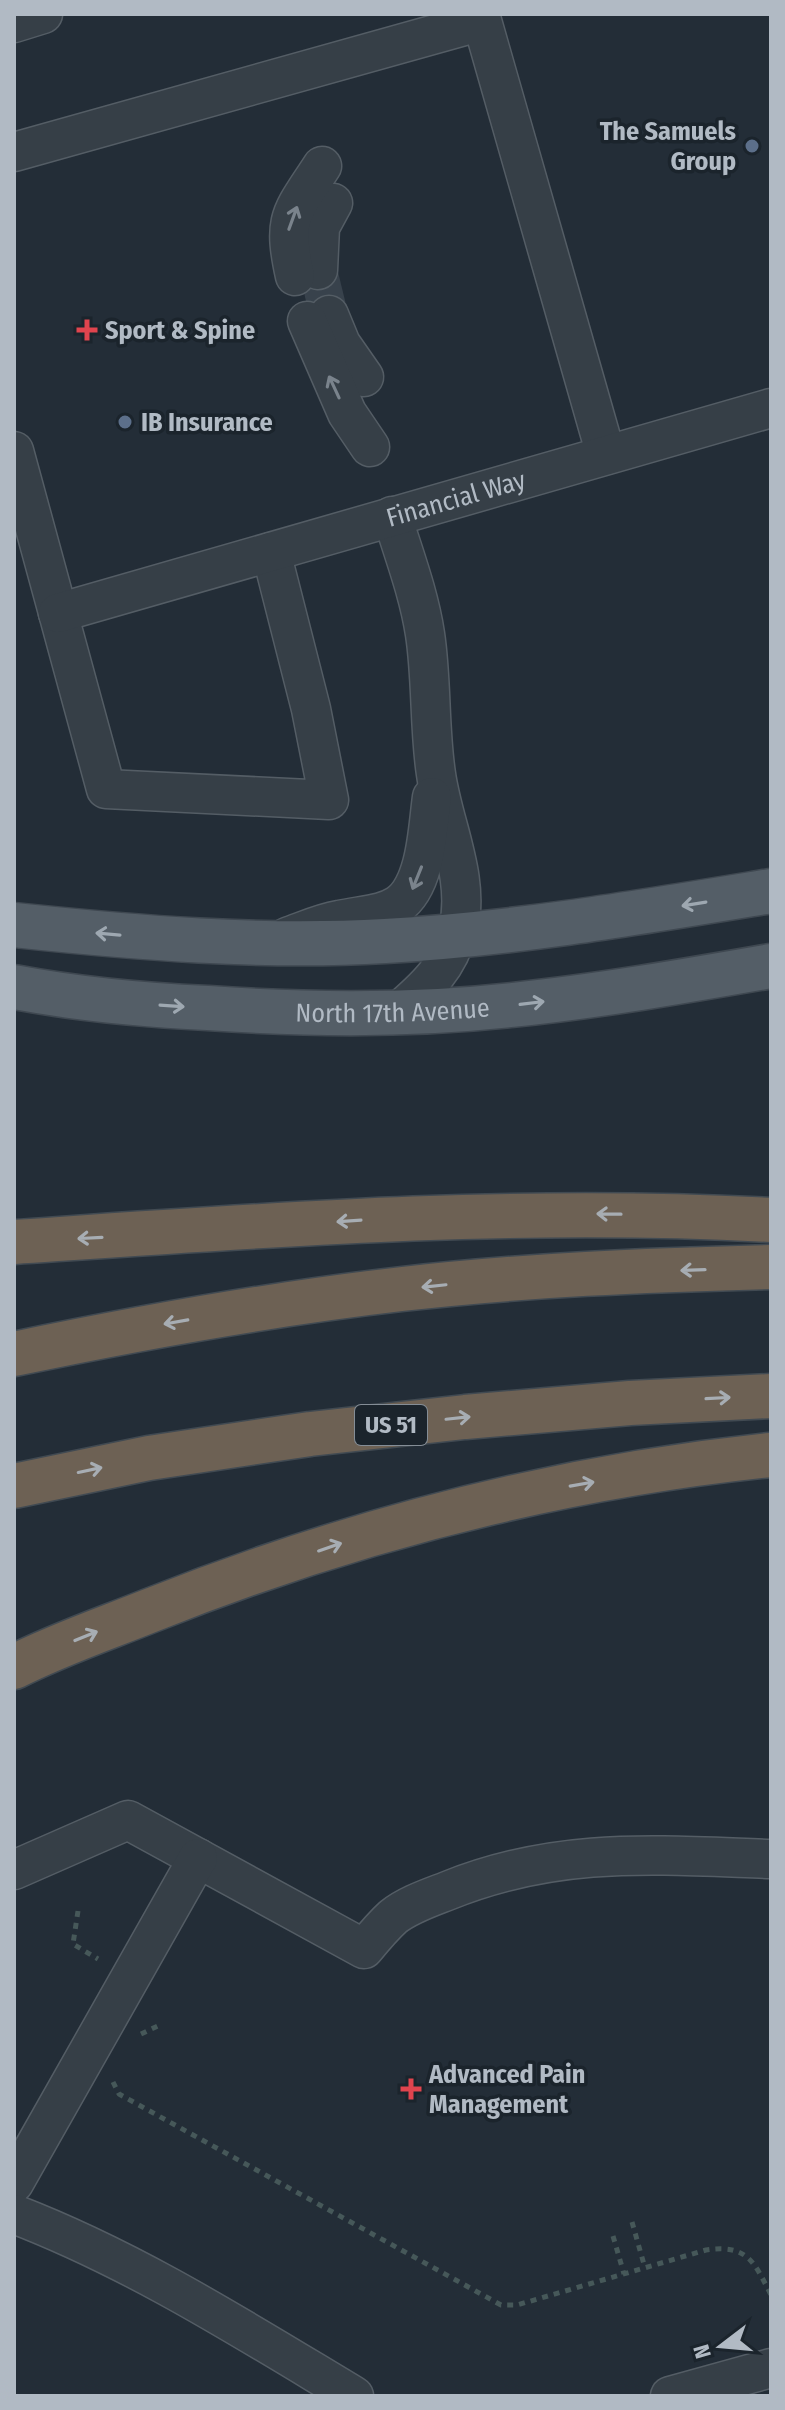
<svg xmlns="http://www.w3.org/2000/svg" width="785" height="2410" font-family="'Fira Sans Condensed',sans-serif">
	<style>
		.lines { fill: none; stroke-linecap: round; stroke-linejoin: round }
		.minor-tunnel { stroke: #38424c; stroke-width: 38; stroke-dasharray: 38 19; stroke-linecap: butt }
		.minor-casing { stroke: #545d65; stroke-width: 41 }
		.major-casing { stroke: #3f4851; stroke-width: 47 }
		.highway-casing { stroke: #414a52; stroke-width: 47 }
		.path { stroke: #465859; stroke-width: 5; stroke-dasharray: 6 6; stroke-linecap: butt }
		.minor { stroke: #363f47; stroke-width: 38 }
		.major { stroke: #545e67; stroke-width: 44 }
		.highway { stroke: #6d6154; stroke-width: 44 }
		.oneway { stroke: #7a838c }
		.oneway2 { stroke: #9ea8b1 }
		.oneway3 { stroke: #a7adb3 }
		.service-dot { fill: #5c6f8a; stroke: #1b242c; stroke-width: 3 }
		.health-dot { fill: #e0444e; stroke: #1b242c; stroke-width: 3 }
		.labels { text-anchor: middle; dominant-baseline: central; stroke-width: 7; stroke-linejoin: round; paint-order: stroke }
		.shield { fill: #1b242c; stroke: #848d96; stroke-width: 2 }
		.shield-label { font-size: 24px; font-weight: bold; fill: #b1bac4 }
		.poi-label { font-size: 26px; font-weight: bold; fill: #b1bac4; stroke: #1b242c; text-anchor: start }
		.street-label { font-size: 26px; fill: #b1bac4; stroke: #1b242c }
	</style>
	<rect width="100%" height="100%" fill="#232d37"/>
	<g class="lines">
		<polyline class="minor-tunnel" points="318,270 329,315"/>
		<g class="minor-casing">
			<g id="minor">
				<polyline points="14,23 43,14"/>
				<polyline points="14,152 482,21 606,455"/>
				<polyline points="318,270 320,227 333,203"/>
				<path d="M 295,276 C 282,217 291,214 322,166"/>
				<polyline points="329,315 341,344 364,377"/>
				<polyline points="307,321 347,413 370,447"/>
				<polyline points="14,451 106,789 329,800 311,709 271,552"/>
				<path d="M 392,516 C 404,555 419,594 425,634 C 432,680 429,728 436,774 C 443,825 471,878 458,930 C 449,967 426,988 398,1012"/>
				<path id="s1" d="M 58,613 L 771,408"/>
				<path d="M 287,937 C 304,931 321,923 339,920 C 384,911 408,916 422,864 C 428,842 429,819 432,797"/>
				<path d="M 14,1870 L 128,1820 L 364,1949 C 373,1938 382,1927 393,1917 C 408,1905 429,1898 447,1891 C 558,1846 655,1855 771,1859"/>
				<polyline points="14,2183 198,1858"/>
				<path d="M 14,2214 C 134,2260 244,2330 354,2396"/>
				<polyline points="670,2396 771,2368"/>
			</g>
		</g>
		<g class="major-casing">
			<g id="major">
				<path d="M 14,925 C 137,938 261,948 385,941 C 514,934 643,912 771,891"/>
				<path id="s2" d="M 14,987 C 78,999 143,1005 208,1008 C 309,1015 411,1016 512,1005 C 599,996 685,981 771,966"/>
			</g>
		</g>
		<g class="highway-casing">
			<g id="highway">
				<path d="M 14,1242 C 266,1225 518,1206 771,1220"/>
				<path d="M 14,1354 C 143,1327 272,1304 402,1289 C 524,1275 648,1270 771,1267"/>
				<polyline points="14,1486 149,1458 310,1434 465,1417 630,1403 771,1396"/>
				<path d="M 14,1667 C 57,1645 104,1629 149,1611 C 347,1532 558,1477 771,1455"/>
			</g>
		</g>
		<g class="path">
			<polyline points="78,1911 73,1944 98,1959"/>
			<polyline points="141,2034 162,2024"/>
			<path d="M 113,2082 L 119,2094 L 137,2104 L 501,2305 L 517,2305 L 706,2250 C 748,2244 754,2262 771,2295"/>
			<polyline points="632,2222 645,2268"/>
			<polyline points="613,2236 624,2274"/>
		</g>
		<use href="#minor" class="minor"/>
		<use href="#major" class="major"/>
		<use href="#highway" class="highway"/>
	</g>
	<defs><path id="oneway-shaft" d="M-6 0H5M1.5-3L5.5 0L1.5 3" fill="none" stroke-width="1.6" stroke-linecap="round" stroke-linejoin="round" transform="scale(2)"/></defs>
	<g class="oneway">
		<use href="#oneway-shaft" transform="translate(293 218) rotate(-70)"/>
		<use href="#oneway-shaft" transform="translate(334 387) rotate(-115)"/>
		<use href="#oneway-shaft" transform="translate(417 878) rotate(112)"/>
	</g>
	<g class="oneway2">
		<use href="#oneway-shaft" transform="translate(694 904) rotate(171)"/>
		<use href="#oneway-shaft" transform="translate(108 934) rotate(-175)"/>
		<use href="#oneway-shaft" transform="translate(532 1003) rotate(-7)"/>
		<use href="#oneway-shaft" transform="translate(172 1006) rotate(4)"/>
	</g>
	<g class="oneway3">
		<use href="#oneway-shaft" transform="translate(609 1214) rotate(-179)"/>
		<use href="#oneway-shaft" transform="translate(349 1221) rotate(176)"/>
		<use href="#oneway-shaft" transform="translate(90 1238) rotate(177)"/>
		<use href="#oneway-shaft" transform="translate(693 1270) rotate(178)"/>
		<use href="#oneway-shaft" transform="translate(434 1286) rotate(174)"/>
		<use href="#oneway-shaft" transform="translate(176 1322) rotate(170)"/>
		<use href="#oneway-shaft" transform="translate(718 1398) rotate(-3)"/>
		<use href="#oneway-shaft" transform="translate(458 1418) rotate(-6)"/>
		<use href="#oneway-shaft" transform="translate(90 1470) rotate(-12)"/>
		<use href="#oneway-shaft" transform="translate(582 1484) rotate(-10)"/>
		<use href="#oneway-shaft" transform="translate(330 1547) rotate(-19)"/>
		<use href="#oneway-shaft" transform="translate(86 1636) rotate(-22)"/>
	</g>
	<g class="service-dot">
		<circle cx="752" cy="146" r="8"/>
		<circle cx="125" cy="422" r="8"/>
	</g>
	<g class="health-dot">
		<path d="M83 318h8v8h8v8h-8v8h-8v-8h-8v-8h8z"/>
		<path d="M407 2077h8v8h8v8h-8v8h-8v-8h-8v-8h8z"/>
	</g>
	<g class="labels">
		<rect class="shield" x="355" y="1405" width="72" height="40" rx="6"/>
		<g class="shield-label">
			<text x="391" y="1425">US 51</text>
		</g>
		<g class="poi-label">
			<text x="736" y="131" text-anchor="end">The Samuels<tspan x="736" dy="30">Group</tspan></text>
			<text x="105" y="330">Sport &amp; Spine</text>
			<text x="141" y="422">IB Insurance</text>
			<text x="429" y="2074">Advanced Pain<tspan x="429" dy="30">Management</tspan></text>
		</g>
		<g class="street-label">
			<text stroke="none"><textPath href="#s1" startOffset="414">Financial Way</textPath></text>
			<text stroke="none"><textPath href="#s2" startOffset="380">North 17th Avenue</textPath></text>
		</g>
	</g>
	<rect width="785" height="2410" fill="none" stroke="#b1bac4" stroke-width="32"/>
	<g transform="translate(721 2346) rotate(254)" stroke="#1b242c" stroke-width="6" paint-order="stroke">
	<path d="M0-6L14 30L0 20L-14 30Z" fill="#b1bac4"/>
	<text y="-12" font-size="22" font-weight="bold" text-anchor="middle" fill="#b1bac4">N</text>
	</g>
</svg>
